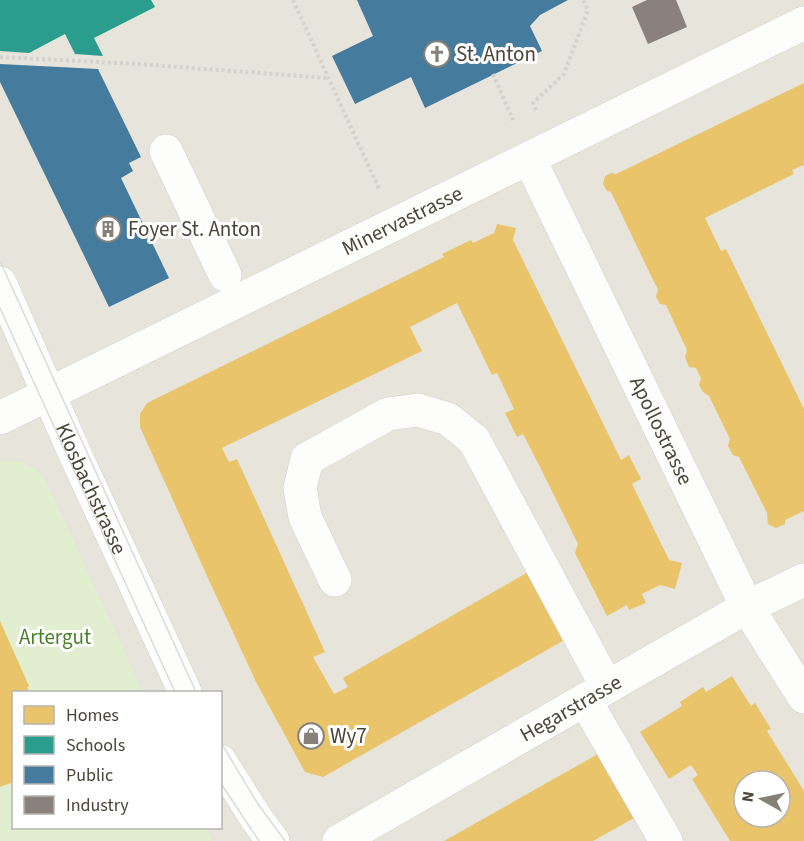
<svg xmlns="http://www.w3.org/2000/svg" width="804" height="841" font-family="'Source Sans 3',sans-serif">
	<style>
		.residential { fill: #e7e4dc; fill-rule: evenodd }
		.green { fill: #e1eecf }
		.homes { fill: #e9c46a; fill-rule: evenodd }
		.schools { fill: #2a9d8f }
		.public { fill: #457b9d }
		.industry { fill: #8a817c }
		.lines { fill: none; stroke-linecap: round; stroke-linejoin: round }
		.minor-casing { stroke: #d2d0cb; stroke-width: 34 }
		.path { stroke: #d3d2cc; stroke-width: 4; stroke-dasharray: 3 3; stroke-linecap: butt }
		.minor { stroke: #fdfdfc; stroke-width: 33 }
		.tram { stroke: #dbdbda; stroke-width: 1.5 }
		.labels { text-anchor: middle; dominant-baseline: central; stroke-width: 6; stroke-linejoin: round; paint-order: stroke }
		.poi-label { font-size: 21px; fill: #4b4439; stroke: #fff; text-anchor: start }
		.street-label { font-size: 21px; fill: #4b4439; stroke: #fff }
		.park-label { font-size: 21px; fill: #4a7f2a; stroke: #fff }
	</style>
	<rect width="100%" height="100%" fill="#f4f2ee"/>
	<path class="residential" d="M 0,0 L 804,0 L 804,841 L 0,841 ZM 14,692 L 220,692 L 220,828 L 14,828 ZM 744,781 L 780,781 L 780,817 L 744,817 Z"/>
	<path class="green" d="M 6,461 C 23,461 35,466 45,479 L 143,692 L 14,692 L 14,828 L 206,828 L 212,841 L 0,841 L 0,462 Z"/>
	<g class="homes">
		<polygon points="804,83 804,165 792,170 794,174 705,218 721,251 726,249 804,409 804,511 785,520 785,524 776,528 768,524 767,513 739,457 733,455 728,446 730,439 709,396 703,392 699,385 701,378 696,368 689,367 685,357 687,350 666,305 660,304 656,297 658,289 655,284 611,192 607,191 603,184 605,176 611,173 616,174"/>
		<polygon points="497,224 516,228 513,240 621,460 629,455 641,479 632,484 669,560 682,563 675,589 660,585 642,594 646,603 629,610 627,605 607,616 575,553 578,544 540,467 523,434 517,437 505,413 514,409 506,392 497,373 492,375 457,303 410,327 422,351 222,448 229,462 237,459 325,652 313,657 334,694 348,687 343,678 530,571 568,638 323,777 305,772 257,684 212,587 140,427 140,414 147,403 444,257 442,254 471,240 473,243 494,233"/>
		<polygon points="0,621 29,686 27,687 29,692 14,692 14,782 0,787"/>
		<path d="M 732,676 L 751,706 L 755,703 L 771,729 L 767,731 L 804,791 L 804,841 L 730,841 L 692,779 L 698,775 L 691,765 L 669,779 L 640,732 L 682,706 L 680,702 L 703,687 L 706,692 ZM 744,781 L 780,781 L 780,817 L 744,817 Z"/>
		<polygon points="598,754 634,818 593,841 444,841"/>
	</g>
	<polygon class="schools" points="0,0 151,0 155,7 94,38 103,56 75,54 65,34 29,53 0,51"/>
	<g class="public">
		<polygon points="357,0 568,0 540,15 530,26 542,51 425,108 411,77 355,104 332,56 373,36"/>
		<polygon points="0,64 98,69 141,157 129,163 133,171 121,178 169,278 109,307 0,82"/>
	</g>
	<polygon class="industry" points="647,0 676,0 687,27 648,44 632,7"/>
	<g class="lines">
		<g class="minor-casing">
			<g id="minor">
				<polyline points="166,151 225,275"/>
				<path id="s1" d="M 529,158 L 747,607 L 804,697"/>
				<path id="s2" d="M 0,283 L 75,454 L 185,692"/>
				<path id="s3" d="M 0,418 L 804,23"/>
				<polyline points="335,580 305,517 300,488 307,459 388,414 418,410 448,419 474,440 607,687"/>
				<polyline points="585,700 666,841"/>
				<polyline points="220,761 256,818 273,841"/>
				<path id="s4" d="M 339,841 L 747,607 L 804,580"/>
			</g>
		</g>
		<g class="path">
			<polyline points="293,0 379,189"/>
			<polyline points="0,57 138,64 328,78"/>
			<polyline points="493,74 513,120"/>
			<polyline points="536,110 533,103 564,74 588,10 583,0"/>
		</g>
		<use href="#minor" class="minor"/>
		<g class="tram">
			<polyline points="0,261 196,692"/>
			<polyline points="0,308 175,692"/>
			<polyline points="220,741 258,804 285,841"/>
			<polyline points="220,782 259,841"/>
		</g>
	</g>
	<defs>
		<g id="church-ring" transform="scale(1.35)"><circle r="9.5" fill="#fff" stroke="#868178" stroke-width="1.5"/><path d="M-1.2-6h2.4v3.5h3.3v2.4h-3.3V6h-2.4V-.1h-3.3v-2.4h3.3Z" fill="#868178"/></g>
		<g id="building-ring" transform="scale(1.35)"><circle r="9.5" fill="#fff" stroke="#868178" stroke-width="1.5"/><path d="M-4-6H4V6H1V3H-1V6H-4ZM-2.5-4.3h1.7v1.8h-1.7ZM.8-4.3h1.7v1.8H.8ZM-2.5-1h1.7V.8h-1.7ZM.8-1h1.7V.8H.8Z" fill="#868178"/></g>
		<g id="shop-ring" transform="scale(1.35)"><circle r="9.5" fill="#fff" stroke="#868178" stroke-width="1.5"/><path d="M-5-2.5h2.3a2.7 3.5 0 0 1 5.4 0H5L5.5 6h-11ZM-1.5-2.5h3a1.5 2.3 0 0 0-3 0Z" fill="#868178"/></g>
	</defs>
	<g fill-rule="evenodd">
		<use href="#church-ring" x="437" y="54"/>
		<use href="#building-ring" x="108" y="229"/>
		<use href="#shop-ring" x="311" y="736"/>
	</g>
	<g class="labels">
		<g class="poi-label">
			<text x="456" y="54">St. Anton</text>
			<text x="128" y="229">Foyer St. Anton</text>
			<text x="330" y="736">Wy7</text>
		</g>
		<g class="street-label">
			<text stroke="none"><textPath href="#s3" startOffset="448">Minervastrasse</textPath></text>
			<text stroke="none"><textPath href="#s1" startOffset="303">Apollostrasse</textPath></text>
			<text stroke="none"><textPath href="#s2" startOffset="225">Klosbachstrasse</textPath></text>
			<text stroke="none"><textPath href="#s4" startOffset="267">Hegarstrasse</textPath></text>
		</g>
		<g class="park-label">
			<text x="55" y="637">Artergut</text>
		</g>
	</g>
	<rect x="12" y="691" width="210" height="138" fill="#ffffff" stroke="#b7b4b0" stroke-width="1.5"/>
	<rect x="24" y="706" width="30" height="18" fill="#e9c46a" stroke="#b7b4b0" stroke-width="1.5"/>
	<text x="66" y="721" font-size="18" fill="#4b4439">Homes</text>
	<rect x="24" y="736" width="30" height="18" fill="#2a9d8f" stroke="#b7b4b0" stroke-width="1.5"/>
	<text x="66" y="751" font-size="18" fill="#4b4439">Schools</text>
	<rect x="24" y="766" width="30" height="18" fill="#457b9d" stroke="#b7b4b0" stroke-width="1.5"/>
	<text x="66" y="781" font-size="18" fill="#4b4439">Public</text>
	<rect x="24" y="796" width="30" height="18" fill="#8a817c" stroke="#b7b4b0" stroke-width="1.5"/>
	<text x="66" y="811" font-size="18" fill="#4b4439">Industry</text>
	<g transform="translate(762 799) rotate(279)"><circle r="28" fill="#ffffff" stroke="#b7b4b0" stroke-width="1.5"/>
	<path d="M0-4.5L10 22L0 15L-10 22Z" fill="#868178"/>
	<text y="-9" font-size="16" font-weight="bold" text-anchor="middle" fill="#4b4439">N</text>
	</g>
</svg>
